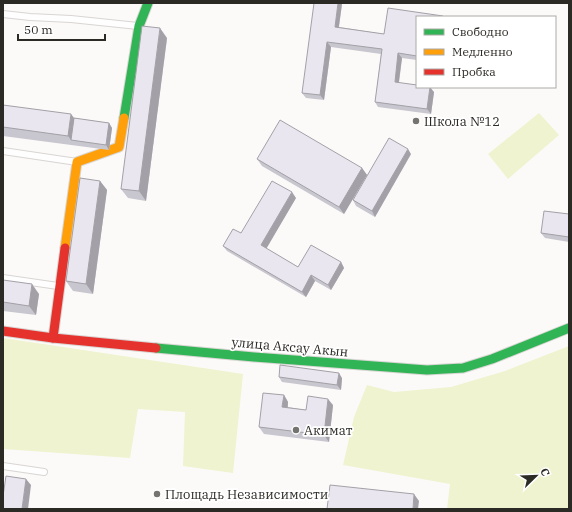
<svg xmlns="http://www.w3.org/2000/svg" width="572" height="512" font-family="'IBM Plex Serif',serif">
	<style>
		.green { fill: #eff3cf }
		.lines { fill: none; stroke-linecap: round; stroke-linejoin: round }
		.lane-casing { stroke: #d8d5d3; stroke-width: 8 }
		.fast-casing { stroke: #d8d5d3; stroke-width: 11 }
		.slow-casing { stroke: #d8d5d3; stroke-width: 11 }
		.jam-casing { stroke: #d8d5d3; stroke-width: 11 }
		.lane { stroke: #fffefe; stroke-width: 6 }
		.fast { stroke: #30b455; stroke-width: 9 }
		.slow { stroke: #ff9f0a; stroke-width: 9 }
		.jam { stroke: #e5322d; stroke-width: 9 }
		.wall { fill: #c8c6ce }
		.shaded-wall { fill: #a3a1a7 }
		.building { fill: #e9e6ef; stroke: #a3a1a7 }
		.poi-dot { fill: #75736f; stroke: #fff; stroke-width: 1.5 }
		.labels { text-anchor: middle; dominant-baseline: central; stroke-width: 3.5; stroke-linejoin: round; paint-order: stroke }
		.poi-label { font-size: 13px; fill: #2c2a25; stroke: #fff; text-anchor: start }
		.street-label { font-size: 13px; fill: #2c2a25; stroke: #fff }
	</style>
	<rect width="100%" height="100%" fill="#fcfaf8"/>
	<g class="green">
		<polygon points="539,113 559,135 508,179 488,154"/>
		<polygon points="3,338 243,374 233,473 183,466 185,412 138,409 130,458 3,449"/>
		<polygon points="569,346 569,509 447,509 450,484 343,465 354,417 367,385 394,392 451,387 505,371"/>
	</g>
	<g class="lines">
		<g class="lane-casing">
			<g id="lane">
				<polyline points="3,14 30,17 71,19 138,26"/>
				<polyline points="3,151 77,162"/>
				<polyline points="3,278 58,286"/>
				<polyline points="3,466 44,472"/>
			</g>
		</g>
		<g class="fast-casing">
			<g id="fast">
				<polyline points="124,118 139,26 148,3"/>
				<polyline points="156,348 254,357 427,370 463,368 492,359 569,328"/>
			</g>
		</g>
		<g class="slow-casing">
			<polyline id="slow" points="65,248 77,162 119,147 124,118"/>
		</g>
		<g class="jam-casing">
			<g id="jam">
				<polyline points="3,331 53,338 156,348"/>
				<polyline points="53,338 65,248"/>
			</g>
		</g>
		<use href="#lane" class="lane"/>
		<use href="#fast" class="fast"/>
		<use href="#slow" class="slow"/>
		<use href="#jam" class="jam"/>
	</g>
	<g class="wall">
		<polygon points="342,4 339,27 384,34 417,17 417,60 402,58 399,83 434,92 431,114 378,107 375,102 381,54 331,47 324,100 306,98 302,93"/>
		<polygon points="167,38 146,201 128,198 121,189"/>
		<polygon points="3,105 74,118 109,123 112,128 109,150 3,136"/>
		<polygon points="411,154 375,217 356,206 353,200"/>
		<polygon points="257,159 362,168 367,175 344,214 262,166"/>
		<polygon points="100,181 107,190 93,294 73,291 66,281"/>
		<polygon points="296,198 266,248 298,267 341,262 344,268 331,290 315,281 306,297 227,251 223,246 241,233"/>
		<polygon points="569,214 569,242 545,238 541,233"/>
		<polygon points="3,280 39,294 36,315 3,311"/>
		<polygon points="279,377 342,378 341,390 282,382"/>
		<polygon points="284,395 288,402 288,407 306,410 333,405 329,442 264,434 259,427"/>
	</g>
	<g class="shaded-wall">
		<polygon points="338,3 341,3 342,4 338,32 335,27"/>
		<polygon points="160,28 167,38 146,201 139,191"/>
		<polygon points="327,42 331,47 324,100 320,95"/>
		<polygon points="398,53 402,58 398,88 395,82"/>
		<polygon points="430,87 434,92 431,114 427,109"/>
		<polygon points="71,114 78,123 71,140 68,136"/>
		<polygon points="109,123 112,128 109,150 106,145"/>
		<polygon points="408,149 411,154 375,217 372,211"/>
		<polygon points="362,168 367,175 344,214 339,207"/>
		<polygon points="100,181 107,190 93,294 86,284"/>
		<polygon points="292,192 296,198 265,251 261,245"/>
		<polygon points="341,262 344,268 331,290 328,285"/>
		<polygon points="311,275 315,281 306,297 302,292"/>
		<polygon points="32,284 39,294 36,315 29,306"/>
		<polygon points="339,373 342,378 341,390 337,385"/>
		<polygon points="284,395 288,402 287,414 282,407"/>
		<polygon points="328,399 333,405 329,442 324,435"/>
		<polygon points="26,479 31,485 28,509 22,509"/>
		<polygon points="414,494 419,501 418,509 413,509"/>
	</g>
	<g class="building">
		<polygon points="314,3 338,3 335,27 384,34 388,8 443,16 443,17 417,17 417,56 398,53 395,82 417,85 417,87 430,87 427,109 375,102 382,49 327,42 320,95 302,93"/>
		<polygon points="142,26 160,28 139,191 121,189"/>
		<polygon points="3,105 71,114 68,136 3,127"/>
		<polygon points="74,118 109,123 106,145 71,140"/>
		<polygon points="280,120 362,168 339,207 257,159"/>
		<polygon points="389,138 408,149 372,211 353,200"/>
		<polygon points="80,178 100,181 86,284 66,281"/>
		<polygon points="272,181 292,192 261,245 298,267 311,245 341,262 328,285 311,275 302,292 223,246 233,229 241,233"/>
		<polygon points="544,211 569,214 569,237 541,233"/>
		<polygon points="3,280 32,284 29,306 3,302"/>
		<polygon points="280,365 339,373 337,385 279,377"/>
		<polygon points="263,393 284,395 282,407 306,410 308,396 328,399 324,435 259,427"/>
		<polygon points="6,476 26,479 22,509 3,509 3,496"/>
		<polygon points="330,485 414,494 413,509 327,509"/>
	</g>
	<g class="poi-dot">
		<circle cx="416" cy="121" r="4"/>
		<circle cx="296" cy="430" r="4"/>
		<circle cx="157" cy="494" r="4"/>
	</g>
	<g class="labels">
		<g class="poi-label">
			<text x="424" y="121">Школа №12</text>
			<text x="304" y="430">Акимат</text>
			<text x="165" y="494">Площадь Независимости</text>
		</g>
		<g class="street-label">
			<text transform="translate(290 347) rotate(5)">улица Аксау Акын</text>
		</g>
	</g>
	<rect width="572" height="512" fill="none" stroke="#2c2a25" stroke-width="8"/>
	<rect x="416" y="16" width="140" height="72" fill="#ffffff" stroke="#abaaa8"/>
	<rect x="424" y="29" width="20" height="6" fill="#30b455" stroke="#abaaa8"/>
	<text x="452" y="36" font-size="12" fill="#2c2a25">Свободно</text>
	<rect x="424" y="49" width="20" height="6" fill="#ff9f0a" stroke="#abaaa8"/>
	<text x="452" y="56" font-size="12" fill="#2c2a25">Медленно</text>
	<rect x="424" y="69" width="20" height="6" fill="#e5322d" stroke="#abaaa8"/>
	<text x="452" y="76" font-size="12" fill="#2c2a25">Пробка</text>
	<g transform="translate(536 476) rotate(67)" stroke="#ffffff" stroke-width="3" paint-order="stroke">
	<path d="M0-3L7 15L0 10L-7 15Z" fill="#2c2a25"/>
	<text y="-6" font-size="11" font-weight="bold" text-anchor="middle" fill="#2c2a25">С</text>
	</g>
	<path d="M18 34v6h87v-6" fill="none" stroke="#2c2a25" stroke-width="2"/>
	<text x="24" y="34" font-size="12" fill="#2c2a25" stroke="#ffffff" stroke-width="3" paint-order="stroke">50 m</text>
</svg>
